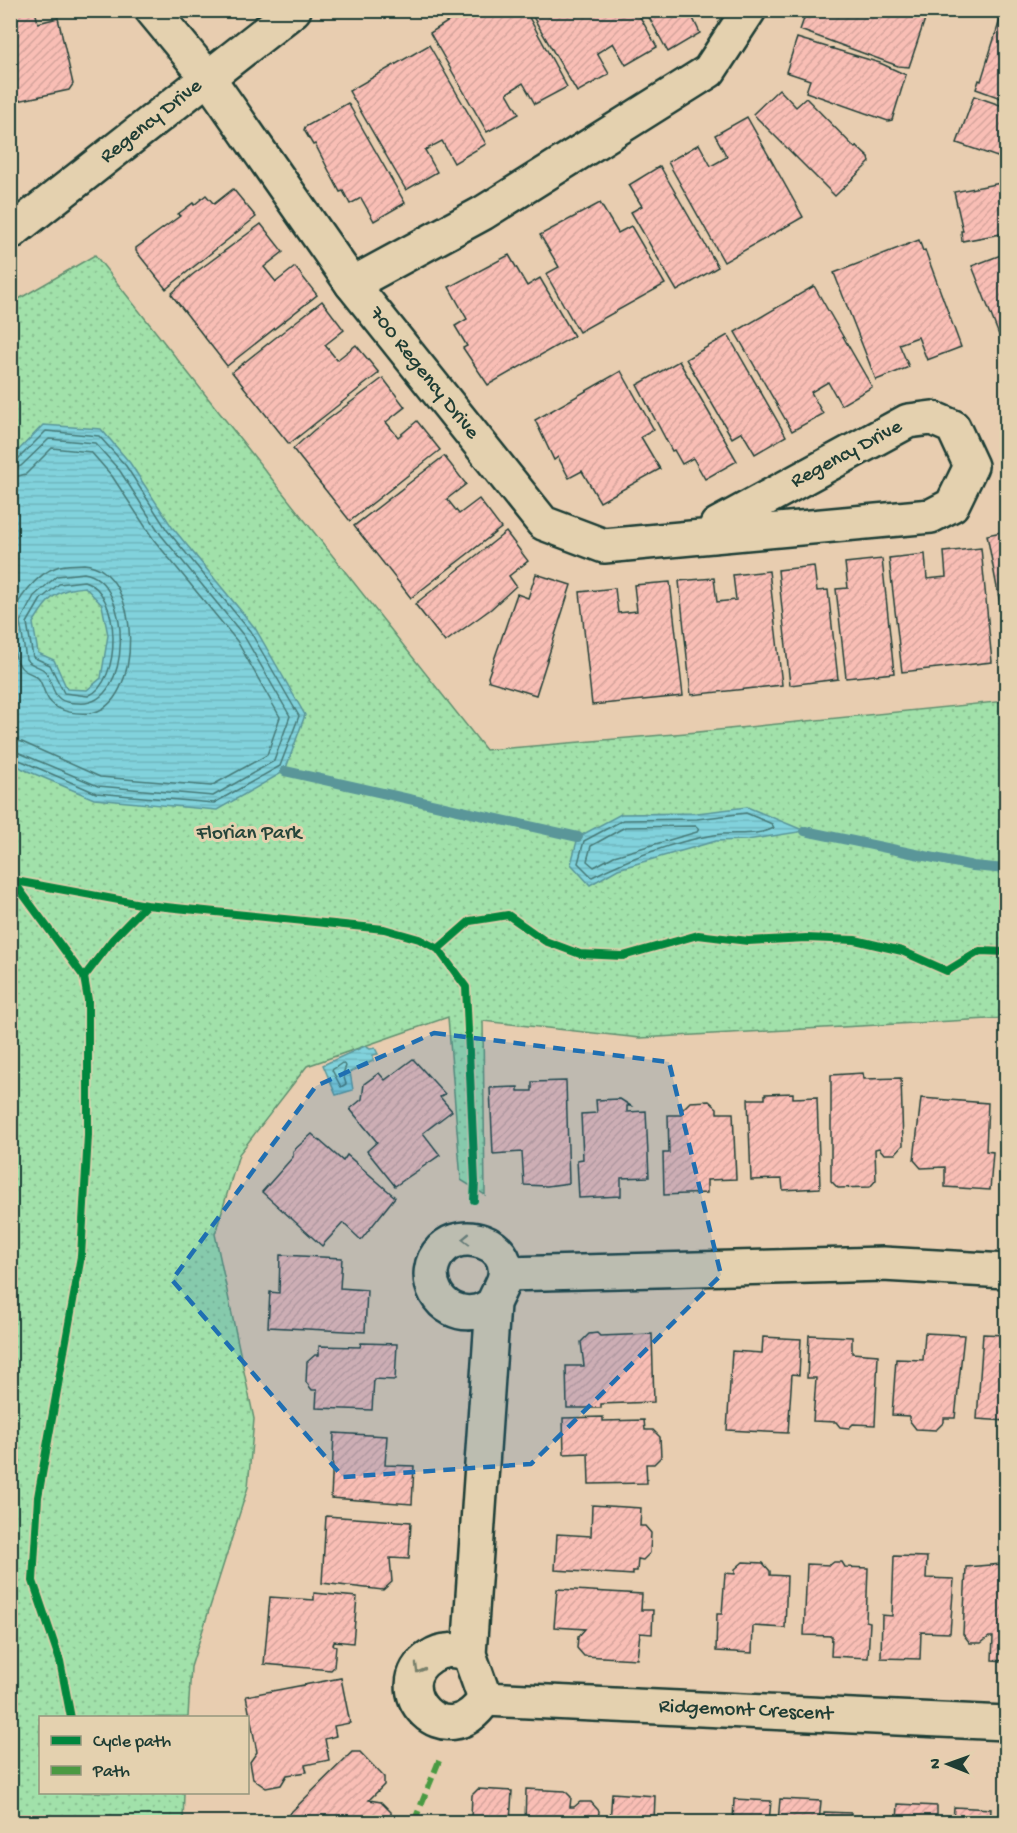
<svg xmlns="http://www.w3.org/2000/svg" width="1017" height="1833" font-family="'Gochi Hand',sans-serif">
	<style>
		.park { fill: url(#park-dots); stroke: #608f6f; stroke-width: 1.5 }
		.water { fill: url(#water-rules); stroke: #5a9699; stroke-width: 1.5; fill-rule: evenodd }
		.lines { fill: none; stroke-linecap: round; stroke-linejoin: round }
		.shore { stroke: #467977; stroke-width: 1.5 }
		.stream { stroke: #5a9699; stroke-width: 10 }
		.building { fill: url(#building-hatch); stroke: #1f3d34; stroke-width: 1.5 }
		.minor-casing { stroke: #1f3d34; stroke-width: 38 }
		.minor { stroke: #e4d1af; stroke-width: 33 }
		.quiet { stroke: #4a9a42; stroke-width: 6; stroke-dasharray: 12 6; stroke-linecap: butt }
		.cycleway-casing { stroke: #e4d1af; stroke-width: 11 }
		.cycleway { stroke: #00873e; stroke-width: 8 }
		.oneway { stroke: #78806b }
		.marked { fill: #1f6fb2; fill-opacity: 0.2; stroke: #1f6fb2; stroke-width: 4.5; stroke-dasharray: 12 8; stroke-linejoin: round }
		.labels { text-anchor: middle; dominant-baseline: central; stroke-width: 6; stroke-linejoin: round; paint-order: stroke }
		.street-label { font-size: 21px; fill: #1f3d34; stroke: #e4d1af }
		.park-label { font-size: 21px; fill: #26453a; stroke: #e4d1af }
	</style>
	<defs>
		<pattern id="park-dots" width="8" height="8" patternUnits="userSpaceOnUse" patternTransform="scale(1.5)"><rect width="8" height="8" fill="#a1e1aa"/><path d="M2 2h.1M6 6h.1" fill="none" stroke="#8ac293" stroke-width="1.8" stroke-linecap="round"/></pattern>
		<pattern id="water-rules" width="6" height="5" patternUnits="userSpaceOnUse" patternTransform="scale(1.5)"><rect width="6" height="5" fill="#81d2dc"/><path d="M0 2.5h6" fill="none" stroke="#6fb5bd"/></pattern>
		<pattern id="building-hatch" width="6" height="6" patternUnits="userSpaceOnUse" patternTransform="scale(1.5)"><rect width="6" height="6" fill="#f9beb5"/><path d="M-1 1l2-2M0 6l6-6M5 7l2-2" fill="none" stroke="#d5a49c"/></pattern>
	</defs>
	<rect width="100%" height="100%" fill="#e8cdb0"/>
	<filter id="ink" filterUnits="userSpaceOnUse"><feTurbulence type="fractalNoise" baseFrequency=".0167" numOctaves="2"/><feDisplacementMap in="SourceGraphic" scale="12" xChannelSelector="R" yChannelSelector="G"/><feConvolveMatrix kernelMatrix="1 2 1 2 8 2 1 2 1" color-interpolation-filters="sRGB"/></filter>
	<g filter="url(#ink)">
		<polygon class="park" points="95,255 486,750 698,732 1006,701 1006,1018 640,1038 483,1021 485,1195 461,1180 448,1017 307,1066 239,1154 215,1234 254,1419 248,1487 191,1667 188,1717 40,1718 40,1792 184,1793 183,1822 11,1822 10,304"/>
		<g class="water">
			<path d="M 43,425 L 101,429 L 130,463 L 172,527 L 255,628 L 305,715 L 285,771 L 217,810 L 94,799 L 23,769 L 11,761 L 11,458 ZM 85,587 L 102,605 L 108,635 L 101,678 L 87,690 L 67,689 L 54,660 L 38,653 L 33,623 C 48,598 56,589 85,587 Z"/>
			<polygon points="747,807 805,831 747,840 716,841 618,869 590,885 571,864 578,837 621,814 697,813"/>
			<polygon points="365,1046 370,1049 375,1048 378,1054 373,1055 373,1061 350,1072 353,1090 336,1095 323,1065"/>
		</g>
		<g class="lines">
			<g class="shore">
				<polyline points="10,462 17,460 46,431 99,436 126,466 167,530 250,631 299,716 280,766 214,803 96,793 10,756"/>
				<polyline points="10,469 21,466 49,439 95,443 120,471 161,535 244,636 290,716 274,761 213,796 98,786 10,749"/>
				<polyline points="10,478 26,474 52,448 91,452 112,476 154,540 237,641 280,717 267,755 211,786 100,777 22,742 10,740"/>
				<path d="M 84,564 C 144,569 144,708 89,713 C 72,714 53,711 46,695 C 43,690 42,682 38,678 C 33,673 24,673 20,666 C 14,658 14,648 13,639 C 12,632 10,624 12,617 C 17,599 38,573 57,567 C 65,564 75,565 84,564 Z"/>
				<path d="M 84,573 C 133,580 134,708 78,703 C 72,703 65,703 60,699 C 51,693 52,679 45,671 C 40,666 31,666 26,659 L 20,622 L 34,596 L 57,576 Z"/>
				<path d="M 84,581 C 122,592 122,683 88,696 L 64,693 L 50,665 L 33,657 L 27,623 L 41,599 L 59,584 Z"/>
				<path d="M 746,813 L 772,824 L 774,828 C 756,837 734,832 714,835 C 676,841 627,859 592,877 L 578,863 L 584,841 L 623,820 L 697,819 Z"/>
				<polygon points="696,826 699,829 697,832 614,856 594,867 587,861 591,846 625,827"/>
				<polygon points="342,1063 346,1066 343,1074 346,1084 341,1087 332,1070"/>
			</g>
			<g class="stream">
				<polyline points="285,771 578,837"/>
				<polyline points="805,831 973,866 1006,869"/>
			</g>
		</g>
		<g class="building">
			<polygon points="10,10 35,10 38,23 58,18 73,84 69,90 17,101 10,71"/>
			<polygon points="466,10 525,10 567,87 535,104 523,83 507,93 519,114 487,132 430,33"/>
			<polygon points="529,10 636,10 657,47 626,65 613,43 597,53 609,74 577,92"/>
			<polygon points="645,10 689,10 700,33 668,52"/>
			<polygon points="807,10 928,10 909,67 898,66 800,30"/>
			<polygon points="1003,10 1006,10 1006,100 976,89 979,80 981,81"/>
			<polygon points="797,38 880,63 906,75 892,120 888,121 806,92 810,80 786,72"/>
			<polygon points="429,45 486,144 454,163 442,141 425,150 437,172 406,190 349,91"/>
			<polygon points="779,89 796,107 806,98 855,148 856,146 869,158 870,162 835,196 753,114"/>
			<polygon points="974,96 1006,107 1006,160 957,143"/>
			<polygon points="348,103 405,203 374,221 361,198 350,204 343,191 340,192 315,144 313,145 304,130 305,127"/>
			<polygon points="747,117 803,217 724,262 668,162 699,144 711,166 727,157 715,135"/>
			<polygon points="660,166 718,267 677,291 631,212 642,206 629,185"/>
			<polygon points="1006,182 1006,233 962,241 961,231 963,231 954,192"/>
			<polygon points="233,189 256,217 166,289 136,251 136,248 180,216 178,214 193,203 194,205 206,195 214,204"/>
			<polygon points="600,203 618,233 631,226 665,284 579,332 546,274 559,267 540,235"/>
			<polygon points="261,224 283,252 264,267 276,282 295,267 317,295 227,366 171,294 192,275"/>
			<polygon points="919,240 923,251 925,250 961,347 927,360 918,337 899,344 909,367 876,380 834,273"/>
			<polygon points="1006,253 1006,353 972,266"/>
			<polygon points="509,255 527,286 540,278 574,336 488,385 463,348 467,346 455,326 467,319 449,287"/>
			<polygon points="814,286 872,387 841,405 828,382 811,392 823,414 792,431 735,332"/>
			<polygon points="322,301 344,330 325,345 337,360 356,345 379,373 289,444 232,372"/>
			<polygon points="728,335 786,436 755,454 742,432 732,438 686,359"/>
			<polygon points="679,361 737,461 705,479 693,458 682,464 674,450 672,451 637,385"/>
			<polygon points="621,371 654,430 641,437 660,469 600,502 582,471 569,478 558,457 554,460 535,420"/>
			<polygon points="383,378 405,407 386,422 398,437 417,421 440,450 350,521 293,449 314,430"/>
			<polygon points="444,456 466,484 447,499 459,514 479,499 501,528 411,598 354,526"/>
			<polygon points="1006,531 1006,635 987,535"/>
			<polygon points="506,532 528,561 509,576 516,586 491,609 445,642 415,604"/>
			<polygon points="981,548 992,662 902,672 889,558 925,554 927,579 946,577 944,552"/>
			<polygon points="882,559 894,673 846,678 836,589 848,588 845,563"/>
			<polygon points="814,566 817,591 828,590 838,679 790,685 778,570"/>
			<polygon points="769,571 782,685 691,695 679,581 714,578 717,602 736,600 733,575"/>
			<polygon points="536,574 571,585 536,695 489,681 488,677 517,594 528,598"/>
			<polygon points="670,582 683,696 592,705 580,592 615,588 618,613 637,611 634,585"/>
			<polygon points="413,1059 445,1094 440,1097 452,1111 423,1133 440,1155 395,1186 367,1151 377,1142 350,1109 362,1099 364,1084 379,1073 385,1080"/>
			<polygon points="863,1073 864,1079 901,1078 903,1145 895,1154 884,1154 879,1148 875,1149 876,1180 870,1187 838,1188 831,1181 831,1075"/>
			<polygon points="566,1081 569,1183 547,1186 524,1185 522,1152 493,1154 490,1088 518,1087 518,1091 532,1091 532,1082"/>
			<polygon points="793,1093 793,1098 817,1097 820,1188 783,1190 782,1179 751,1180 748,1099 765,1099 765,1094"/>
			<polygon points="921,1098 988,1103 986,1151 993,1152 990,1190 945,1187 945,1167 921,1168 914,1160"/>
			<polygon points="620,1099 631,1106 627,1106 627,1112 646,1111 649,1177 621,1178 621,1196 579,1198 577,1160 583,1159 581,1114 597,1113 596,1100"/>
			<polygon points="709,1101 717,1108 717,1113 733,1113 736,1179 707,1180 707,1193 664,1195 663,1153 669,1153 668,1115 682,1115 682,1110 690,1102"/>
			<polygon points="312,1134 343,1161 347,1155 395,1197 361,1240 343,1223 322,1246 262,1192 293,1157 293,1151"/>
			<polygon points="280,1255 342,1258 340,1288 367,1290 365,1332 268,1327 270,1292 279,1293"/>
			<polygon points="597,1333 600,1336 652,1334 654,1402 601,1404 601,1408 567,1408 566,1366 584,1366 581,1342 589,1334"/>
			<polygon points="925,1333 964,1335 955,1418 944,1418 944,1422 936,1430 916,1429 909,1420 909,1416 892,1415 896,1359 923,1360"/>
			<polygon points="983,1334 1006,1335 1006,1421 977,1419"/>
			<polygon points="809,1335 852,1337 852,1353 878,1355 875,1425 853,1424 849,1428 840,1427 836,1422 813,1421 816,1378 807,1378"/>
			<polygon points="763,1337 801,1339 799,1375 792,1374 788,1433 727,1430 732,1351 762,1353"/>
			<polygon points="361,1343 397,1344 395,1380 374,1379 372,1410 316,1408 317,1390 312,1390 306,1382 307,1362 315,1355 319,1355 319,1346 360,1347"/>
			<polygon points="603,1417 603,1421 644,1420 645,1430 653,1430 660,1437 661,1457 654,1464 646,1464 647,1483 589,1484 588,1453 564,1454 563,1418"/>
			<polygon points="334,1433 387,1436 385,1465 414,1466 412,1504 331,1498"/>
			<polygon points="592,1505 641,1508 640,1526 645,1526 651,1533 650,1553 643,1560 638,1559 637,1571 633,1571 633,1575 555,1570 557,1534 591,1536"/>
			<polygon points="326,1516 411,1522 409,1559 390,1558 392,1582 383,1590 322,1583"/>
			<polygon points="894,1556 927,1557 926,1578 954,1579 950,1633 921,1632 920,1659 881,1658 882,1615 892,1616"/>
			<polygon points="1002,1559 1006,1559 1006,1661 992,1660 993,1637 989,1637 981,1643 970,1643 963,1634 966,1567 1002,1564"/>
			<polygon points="743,1562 763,1563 770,1571 770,1575 787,1576 785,1628 753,1626 752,1653 716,1651 717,1614 722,1614 725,1573 735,1574 735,1569"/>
			<polygon points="834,1562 842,1562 845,1567 868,1568 866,1621 870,1622 868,1658 831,1656 832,1636 804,1635 807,1564 830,1565"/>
			<polygon points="557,1589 642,1594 641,1610 653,1610 652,1634 640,1633 637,1659 584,1656 577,1648 578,1637 585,1629 554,1627"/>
			<polygon points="314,1593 357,1597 353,1643 334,1641 333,1645 336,1646 334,1667 331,1670 264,1664 270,1597 314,1600"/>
			<polygon points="341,1678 350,1723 334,1726 336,1736 325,1739 329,1760 305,1765 307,1772 287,1775 281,1785 266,1788 253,1779 250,1762 257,1752 246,1696"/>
			<polygon points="352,1752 360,1752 384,1777 384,1785 369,1800 381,1802 391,1812 391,1822 281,1822"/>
			<polygon points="478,1789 512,1791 510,1822 439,1822 441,1816 471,1817 472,1795"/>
			<polygon points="526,1789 565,1791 571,1797 570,1807 574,1807 580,1802 591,1802 599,1811 598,1822 525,1822"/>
			<polygon points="612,1793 655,1796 654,1822 610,1822"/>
			<polygon points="734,1799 771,1801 769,1822 733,1822"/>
			<polygon points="780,1799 821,1801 819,1822 778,1822"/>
			<polygon points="898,1804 937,1806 937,1822 897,1822"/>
			<polygon points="954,1807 991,1809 990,1822 953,1822"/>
			<polygon points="824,1812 851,1813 850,1822 824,1822"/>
		</g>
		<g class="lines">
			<g class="minor-casing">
				<g id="minor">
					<path id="s1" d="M 152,10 L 209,79 L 352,284 L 543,523 L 604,546 L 931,516 L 952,505 L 971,466 L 953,427 L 932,418 L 908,421 L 717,525 L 713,534"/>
					<path id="s2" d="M 10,233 L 294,10"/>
					<polyline points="352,284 483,213 709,71 749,10"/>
					<polyline points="506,1274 883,1264 1006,1271"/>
					<path d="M 469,1654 C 455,1650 443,1648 430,1657 C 383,1687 445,1760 485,1699"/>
					<path d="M 485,1699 L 469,1654 L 493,1304 C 496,1295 504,1284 505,1275 C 510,1242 462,1228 442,1249 C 416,1275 440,1319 476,1312 C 482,1311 488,1307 493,1304"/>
					<path id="s3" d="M 485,1699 L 1006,1723"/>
				</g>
			</g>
			<use href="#minor" class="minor"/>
			<polyline class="quiet" points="414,1822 441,1756"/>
			<g class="cycleway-casing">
				<g id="cycleway">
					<polyline points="10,880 146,905 384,929 419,939 438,949 466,987 475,1182 474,1200"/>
					<polyline points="14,882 84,977 88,1000 88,1135 81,1256 38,1497 33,1581 60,1661 71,1718"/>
					<polyline points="438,949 470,921 508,915 545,941 580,954 623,956 698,935 748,941 806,938 855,940 902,951 947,971 980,951 1006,952"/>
					<polyline points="84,977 113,939 146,905"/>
				</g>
			</g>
			<use href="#cycleway" class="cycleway"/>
		</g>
		<defs><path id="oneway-chevron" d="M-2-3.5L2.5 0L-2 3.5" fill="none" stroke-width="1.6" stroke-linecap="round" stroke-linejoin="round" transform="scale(1.5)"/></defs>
		<g class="oneway">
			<use href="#oneway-chevron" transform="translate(466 1239) rotate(179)"/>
			<use href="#oneway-chevron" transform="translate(419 1669) rotate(120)"/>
		</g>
	</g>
	<path class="marked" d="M 434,1033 L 669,1062 L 721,1275 L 531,1464 L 343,1477 L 172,1280 L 316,1086 Z"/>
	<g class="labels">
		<g class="street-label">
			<text stroke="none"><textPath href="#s2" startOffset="180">Regency Drive</textPath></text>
			<text stroke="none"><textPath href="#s1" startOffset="454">700 Regency Drive</textPath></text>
			<text transform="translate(847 455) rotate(-28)">Regency Drive</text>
			<text stroke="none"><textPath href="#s3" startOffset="261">Ridgemont Crescent</textPath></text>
		</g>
		<g class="park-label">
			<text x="249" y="834">Florian Park</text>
		</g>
	</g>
	<rect width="1017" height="1833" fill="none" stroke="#e4d1af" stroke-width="36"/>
	<rect x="18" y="18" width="981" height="1797" fill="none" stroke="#1f3d34" stroke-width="2" filter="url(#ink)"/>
	<rect x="39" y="1716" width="210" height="78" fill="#e4d1af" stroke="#95967e" stroke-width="1.5"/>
	<rect x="51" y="1736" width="30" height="9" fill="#00873e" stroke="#95967e" stroke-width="1.5"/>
	<text x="93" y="1746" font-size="18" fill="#1f3d34">Cycle path</text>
	<rect x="51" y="1766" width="30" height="9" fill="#4a9a42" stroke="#95967e" stroke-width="1.5"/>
	<text x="93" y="1776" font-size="18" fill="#1f3d34">Path</text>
	<g transform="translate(948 1764) rotate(271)" stroke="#e4d1af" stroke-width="4.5" paint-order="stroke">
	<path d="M0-4.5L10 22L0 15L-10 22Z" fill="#1f3d34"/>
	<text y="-9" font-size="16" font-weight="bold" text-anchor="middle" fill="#1f3d34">N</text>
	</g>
</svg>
